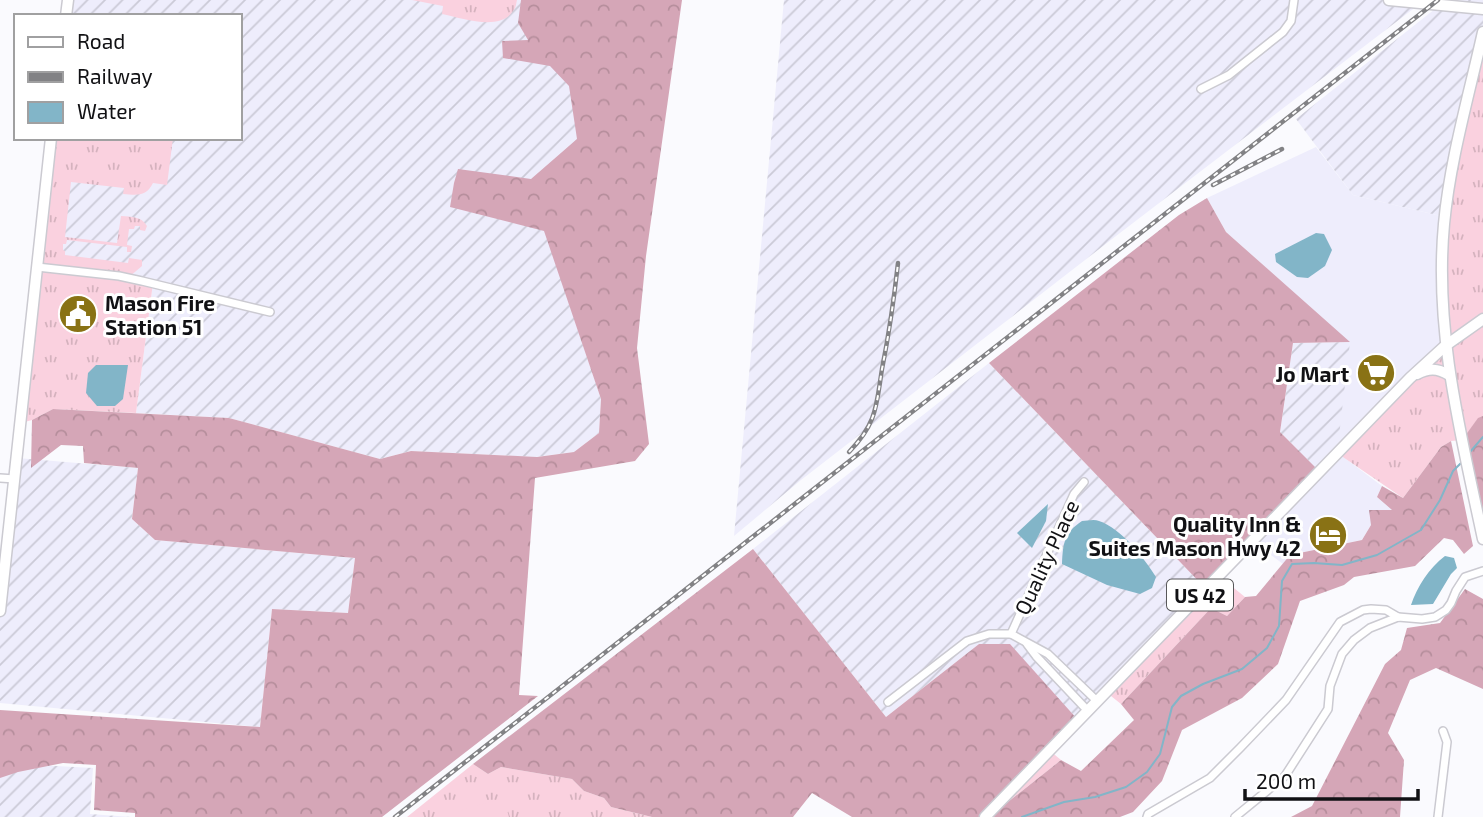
<svg xmlns="http://www.w3.org/2000/svg" width="1483" height="817" font-family="'Exo 2',sans-serif">
	<style>
		.built { fill: #eeedfc }
		.industrial { fill: url(#industrial-furrows) }
		.grass { fill: url(#grass-tufts) }
		.forest { fill: url(#forest-crowns) }
		.pitch { fill: #fad1df }
		.water { fill: #82b5c8 }
		.lines { fill: none; stroke-linecap: round; stroke-linejoin: round }
		.stream { stroke: #82b5c8; stroke-width: 2 }
		.minor-casing { stroke: #cbcad1; stroke-width: 10 }
		.major-casing { stroke: #cbcad1; stroke-width: 13 }
		.minor { stroke: #fff; stroke-width: 7 }
		.major { stroke: #fff; stroke-width: 10 }
		.rail-casing { stroke: #828285; stroke-width: 4.5 }
		.rail { stroke: #fff; stroke-width: 2; stroke-dasharray: 5; stroke-linecap: butt }
		.labels { text-anchor: middle; dominant-baseline: central; stroke-width: 6; stroke-linejoin: round; paint-order: stroke }
		.shield { fill: #fff; stroke: #58585a; stroke-width: 2 }
		.shield-label { font-size: 19px; font-weight: bold; fill: #111114 }
		.poi-label { font-size: 21px; font-weight: bold; fill: #111114; stroke: #fff; text-anchor: end }
		.street-label { font-size: 21px; fill: #111114; stroke: #fff }
	</style>
	<defs>
		<pattern id="industrial-furrows" width="10" height="10" patternUnits="userSpaceOnUse" patternTransform="scale(1.75)"><rect width="10" height="10" fill="#eeedfc"/><path d="M-1 1l2-2M0 10L10 0M9 11l2-2" fill="none" stroke="#cbcad7"/></pattern>
		<pattern id="grass-tufts" width="24" height="20" patternUnits="userSpaceOnUse" patternTransform="scale(1.75)"><rect width="24" height="20" fill="#fad1df"/><path d="M3 7l-1-3M5 7V3M7 7l1-3M15 17l-1-3M17 17v-4M19 17l1-3" fill="none" stroke="#d5b2be"/></pattern>
		<pattern id="forest-crowns" width="20" height="18" patternUnits="userSpaceOnUse" patternTransform="scale(1.75)"><rect width="20" height="18" fill="#d5a6b7"/><path d="M2 6a3 3 0 1 1 6 0M12 15a3 3 0 1 1 6 0" fill="none" stroke="#b68e9c"/></pattern>
	</defs>
	<rect width="100%" height="100%" fill="#fafafe"/>
	<polygon class="built" points="1316,147 1353,195 1445,217 1445,346 1338,453 1382,486 1377,497 1393,511 1371,525 1362,540 1290,555 1283,564 1252,541 1350,343 1226,232 1207,198"/>
	<g class="industrial">
		<polygon points="68,0 682,0 545,231 601,399 599,433 574,452 536,457 411,451 380,459 229,418 136,413 153,283 37,267 51,138 240,138 240,16 66,16"/>
		<polygon points="784,0 1483,0 1483,32 1445,217 1353,195 1296,119 1440,5 1421,3 1116,236 801,480 734,536"/>
		<polygon points="1350,342 1337,453 1320,472 1280,432 1293,343"/>
		<polygon points="989,363 1206,589 1078,720 1009,644 979,644 886,717 753,549"/>
		<polygon points="17,458 138,468 132,519 155,540 355,558 348,613 272,609 260,727 0,703 0,608"/>
		<polygon points="0,763 93,768 90,814 131,817 0,817"/>
	</g>
	<g class="grass">
		<path d="M 412,0 L 517,0 C 516,4 516,8 513,11 C 500,32 462,18 442,14 L 443,6 Z"/>
		<polygon points="1483,32 1483,416 1478,419 1462,440 1451,441 1441,447 1403,498 1337,453 1445,346 1445,217"/>
		<path d="M 51,138 L 173,138 L 167,185 L 153,183 C 146,197 137,195 123,194 L 124,188 L 71,182 L 65,237 L 117,243 L 121,216 C 132,217 141,216 147,226 L 145,231 L 140,230 L 140,226 L 135,226 L 134,229 L 129,229 L 127,245 L 132,246 L 131,252 L 127,252 L 127,247 L 67,240 L 66,244 L 63,244 L 63,250 L 65,251 L 65,255 L 128,263 L 129,258 L 142,260 L 142,266 L 129,277 L 153,283 L 136,413 L 53,409 L 32,420 L 21,423 Z"/>
		<polygon points="1219,576 1245,597 1227,616 1211,608 1121,704 1106,692"/>
		<polygon points="1049,750 1061,760 989,817"/>
		<polygon points="473,764 488,774 501,767 572,779 584,791 604,798 611,807 652,817 407,817"/>
	</g>
	<g class="forest">
		<polygon points="521,0 682,0 646,256 637,348 649,444 635,461 535,478 519,695 538,696 382,817 135,817 135,813 94,810 96,765 63,763 18,772 0,778 0,710 260,727 272,609 348,613 355,558 155,540 132,519 138,468 84,463 83,446 61,445 31,468 32,420 53,409 229,418 380,459 411,451 537,457 574,452 599,433 601,399 544,231 450,207 454,183 458,169 531,179 577,139 569,86 550,66 503,58 502,41 528,40 518,23"/>
		<polygon points="1207,198 1226,232 1350,342 1293,343 1280,432 1320,472 1206,589 989,363 1179,215"/>
		<polygon points="1483,416 1483,539 1462,440 1478,418"/>
		<polygon points="1451,441 1473,546 1464,554 1453,540 1444,538 1415,566 1354,577 1344,585 1300,601 1278,664 1242,698 1182,730 1162,781 1133,812 1120,817 989,817 1061,760 1081,771 1134,720 1121,704 1211,608 1227,616 1245,597 1256,596 1290,555 1362,540 1371,525 1369,510 1392,510 1377,497 1382,486 1403,498 1441,447"/>
		<polygon points="753,549 886,717 979,644 1010,644 1078,720 985,817 852,817 812,793 793,817 652,817 611,807 604,798 584,791 572,779 501,767 488,774 473,764"/>
		<polygon points="1465,589 1483,599 1483,689 1436,668 1410,680 1388,733 1404,760 1400,817 1291,817 1312,806 1385,664 1401,650 1407,628 1440,623"/>
	</g>
	<polygon class="pitch" points="499,799 505,803 509,817 456,817 456,812"/>
	<g class="water">
		<polygon points="1316,233 1324,234 1332,250 1325,266 1308,278 1297,277 1276,262 1275,254"/>
		<polygon points="96,365 128,365 123,399 115,406 97,406 86,393 88,373"/>
		<polygon points="1048,504 1046,521 1032,548 1017,533"/>
		<path d="M 1082,521 C 1087,521 1094,519 1099,521 C 1121,528 1145,559 1156,577 L 1152,588 L 1140,594 L 1107,585 L 1062,564 C 1063,543 1064,533 1082,521 Z"/>
		<path d="M 1445,556 L 1454,558 L 1457,568 L 1451,574 L 1433,604 L 1411,605 C 1417,587 1429,568 1445,556 Z"/>
	</g>
	<g class="lines">
		<g class="stream">
			<polyline points="1470,452 1483,437"/>
			<polyline points="1022,817 1064,802 1095,797 1126,787 1147,772 1160,754 1172,707 1181,696 1203,684 1242,669 1267,648 1279,626 1282,581 1292,564 1314,563 1342,565 1377,555 1421,530 1440,500 1453,471 1462,462"/>
		</g>
		<g class="minor-casing">
			<g id="minor">
				<polyline points="1201,89 1229,75 1283,32 1291,21 1294,0"/>
				<polyline points="37,267 119,276 142,281 270,312"/>
				<polyline points="0,478 15,479"/>
				<polyline points="1011,634 1074,494 1084,482"/>
				<polyline points="1027,644 1036,656 1087,710"/>
				<polyline points="888,702 967,641 989,634 1011,634 1048,654 1097,701"/>
				<polyline points="1147,817 1148,814 1210,778 1240,748 1286,700 1340,622 1363,610 1371,609 1386,610 1398,617"/>
				<polyline points="1235,817 1285,776 1328,709 1330,686 1342,654 1354,640 1370,628 1398,617 1422,619 1435,617 1446,610 1451,603 1456,591 1465,577 1483,571"/>
				<polyline points="1438,817 1447,742 1443,731"/>
			</g>
		</g>
		<g class="major-casing">
			<g id="major">
				<polyline points="1389,0 1483,9"/>
				<polyline points="66,16 68,0"/>
				<path d="M 1483,32 C 1469,95 1450,160 1444,224 C 1434,331 1461,435 1483,539"/>
				<path d="M 1417,374 C 1429,368 1437,368 1449,375"/>
				<polyline points="0,611 51,138"/>
				<polyline points="985,817 1410,378 1445,346 1483,319"/>
			</g>
		</g>
		<use href="#minor" class="minor"/>
		<use href="#major" class="major"/>
		<g class="rail-casing">
			<g id="rail">
				<polyline points="1213,185 1282,149"/>
				<path d="M 849,452 C 877,423 876,407 882,369 C 889,334 894,299 898,263"/>
				<polyline points="395,817 1438,0"/>
			</g>
		</g>
		<use href="#rail" class="rail"/>
	</g>
	<defs>
		<g id="civic-disc" transform="scale(2.0125)"><circle r="9.5" fill="#897215" stroke="#fff"/><path d="M-.6-6.5H3V-4.5H.6V-3L4-1V1h2V6H-6V1h2V-1L-.6-3ZM-1.2 2.5V6h2.4V2.5Z" fill="#fff"/></g>
		<g id="supermarket-disc" transform="scale(2.0125)"><circle r="9.5" fill="#897215" stroke="#fff"/><path d="M-6-5.5h2.5l.6 2H6L4.5 2H-2.5L-4.4-4H-6ZM-1.5 3.2a1.3 1.3 0 1 0 .1 0ZM3 3.2a1.3 1.3 0 1 0 .1 0Z" fill="#fff"/></g>
		<g id="hotel-disc" transform="scale(2.0125)"><circle r="9.5" fill="#897215" stroke="#fff"/><path d="M-6-4.5h1.5V1H6V5H4.5V3h-9V5H-6ZM-4 0a1.8 1.8 0 1 1 3.6 0ZM.5 0V-2.5h3Q6-2.5 6 0Z" fill="#fff"/></g>
	</defs>
	<g fill-rule="evenodd">
		<use href="#civic-disc" x="78" y="314"/>
		<use href="#supermarket-disc" x="1376" y="373"/>
		<use href="#hotel-disc" x="1328" y="535"/>
	</g>
	<g class="labels">
		<rect class="shield" x="1167" y="579.5" width="66" height="31" rx="5"/>
		<g class="shield-label">
			<text x="1200" y="595">US 42</text>
		</g>
		<g class="poi-label">
			<text x="105" y="302" text-anchor="start">Mason Fire<tspan x="105" dy="24">Station 51</tspan></text>
			<text x="1349" y="373">Jo Mart</text>
			<text x="1301" y="523">Quality Inn &amp;<tspan x="1301" dy="24">Suites Mason Hwy 42</tspan></text>
		</g>
		<g class="street-label">
			<text transform="translate(1046 557) rotate(-65)">Quality Place</text>
		</g>
	</g>
	<rect x="14" y="14" width="228" height="126" fill="#ffffff" stroke="#a0a0a1" stroke-width="2"/>
	<rect x="28" y="37" width="35" height="10" fill="#ffffff" stroke="#a0a0a1" stroke-width="2"/>
	<text x="77" y="49" font-size="21" fill="#111114">Road</text>
	<rect x="28" y="72" width="35" height="10" fill="#828285" stroke="#a0a0a1" stroke-width="2"/>
	<text x="77" y="84" font-size="21" fill="#111114">Railway</text>
	<rect x="28" y="102" width="35" height="21" fill="#82b5c8" stroke="#a0a0a1" stroke-width="2"/>
	<text x="77" y="119" font-size="21" fill="#111114">Water</text>
	<path d="M1245 789v10h173v-10" fill="none" stroke="#111114" stroke-width="3.5"/>
	<text x="1256" y="789" font-size="21" fill="#111114" stroke="#ffffff" stroke-width="5" paint-order="stroke">200 m</text>
</svg>
